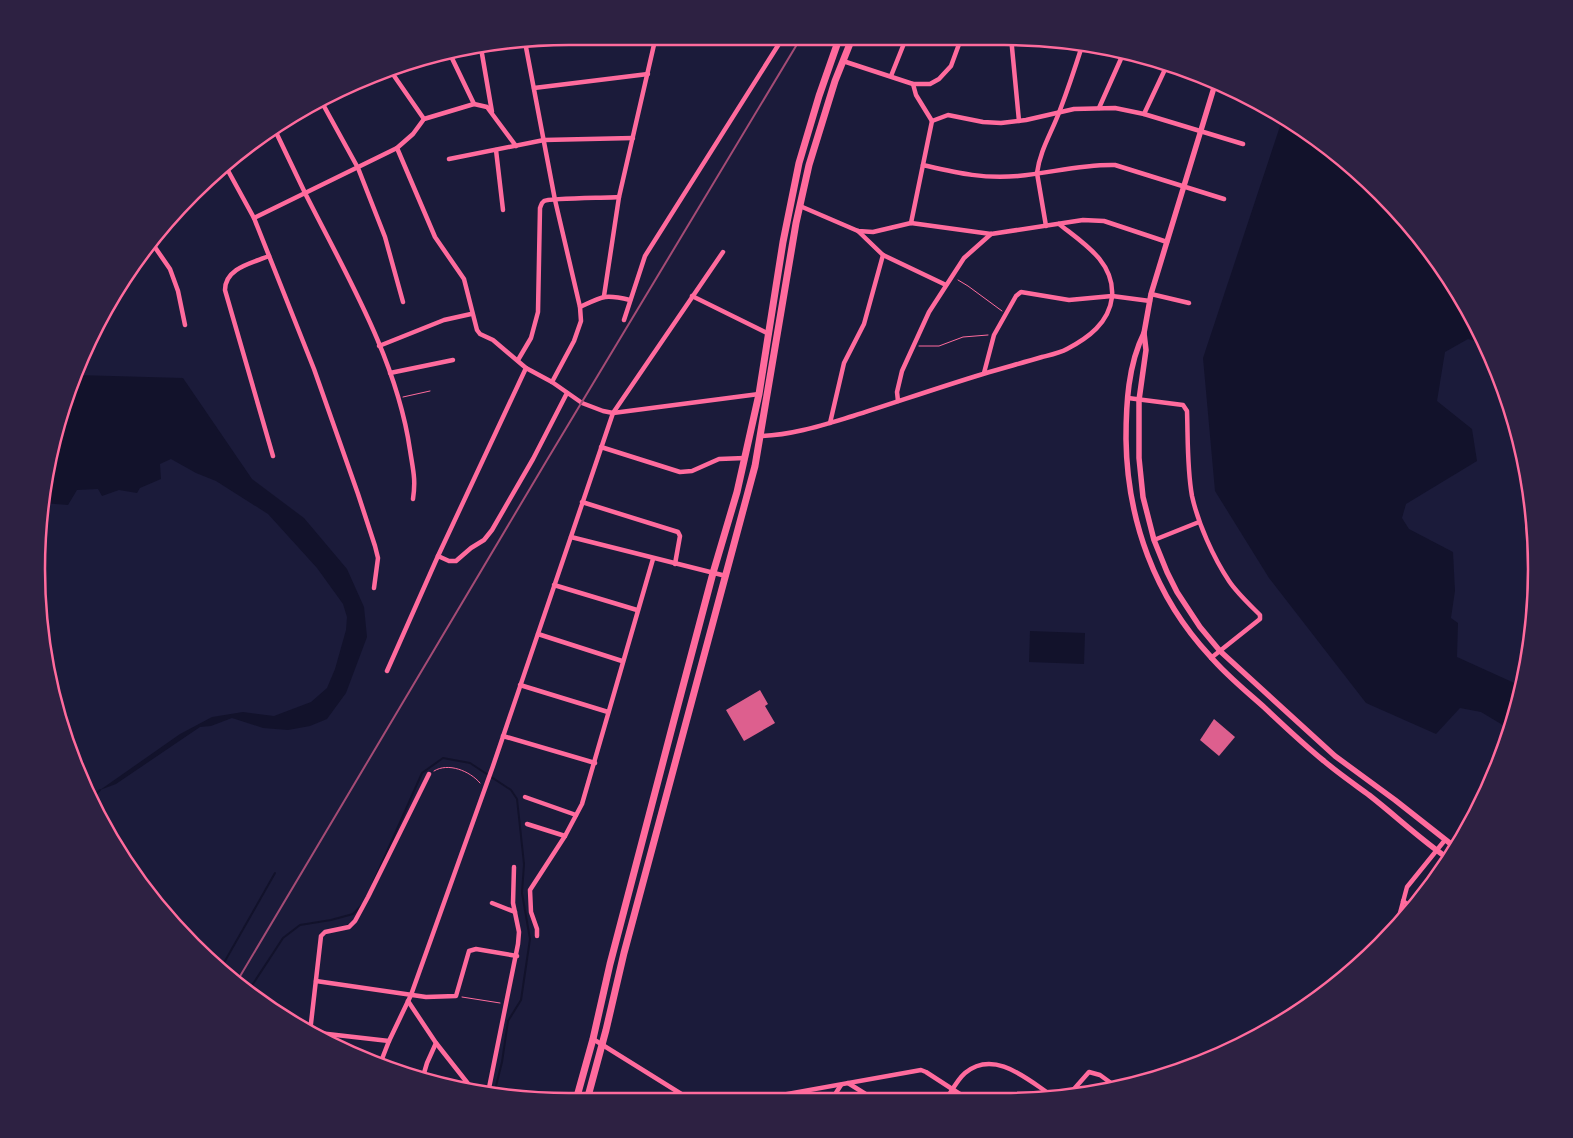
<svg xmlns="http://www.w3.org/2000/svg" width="1573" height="1138" font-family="'Public Sans',sans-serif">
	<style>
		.water { fill: #12122b }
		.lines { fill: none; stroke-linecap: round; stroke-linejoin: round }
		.stream { stroke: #12122b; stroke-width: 2 }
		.building { fill: #dd5f8e }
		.path { stroke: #ff6b9d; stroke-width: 1 }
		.minor { stroke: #ff6b9d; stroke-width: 4.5 }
		.secondary { stroke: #ff6b9d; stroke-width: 5.5 }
		.primary { stroke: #ff6b9d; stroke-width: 7 }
		.rail { stroke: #a44b75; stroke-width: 2 }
		.rim { fill: none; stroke: #ff6b9d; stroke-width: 2.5 }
	</style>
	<rect width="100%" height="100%" fill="#1b1b3a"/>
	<g class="water">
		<polygon points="1283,117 1300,126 1355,169 1426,244 1482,333 1486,344 1468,339 1445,352 1437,401 1472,429 1477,461 1406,504 1402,518 1409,529 1453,552 1455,591 1451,618 1458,623 1457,657 1521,686 1511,730 1481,712 1460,708 1436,734 1366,703 1269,578 1215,491 1203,358"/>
		<polygon points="77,375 183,378 252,479 304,518 347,569 364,607 367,637 346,693 327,719 310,726 288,730 263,728 232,718 211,726 200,727 116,784 100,790 180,734 212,717 243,712 274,716 311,702 327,688 335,669 346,630 347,617 343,604 317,568 268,514 216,481 196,473 171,459 160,464 161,479 140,488 137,493 119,490 102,496 98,489 77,490 68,505 43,503 46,465"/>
		<polygon points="1030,631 1085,633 1084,664 1029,662"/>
	</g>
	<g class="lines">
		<g class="stream">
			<polyline points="92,798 100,790"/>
			<polyline points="373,883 422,773 443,758 470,763 511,790 517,799 524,864 522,893 530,939 521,1000 508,1021 502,1062 494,1094"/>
			<polyline points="221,968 275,873"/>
			<polyline points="247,993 283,938 300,925 331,920 353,914 362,905"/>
		</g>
	</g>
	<g class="building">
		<polygon points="760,690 768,704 765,706 775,723 744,741 726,710"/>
		<polygon points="1214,719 1235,737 1219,756 1200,740"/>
	</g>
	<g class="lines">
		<g class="path">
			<polyline points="958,280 968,286 1002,311"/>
			<polyline points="919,346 939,346 963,337 988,335"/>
			<polyline points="403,397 430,391"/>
			<path d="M 434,771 C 448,762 470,771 480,783"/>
			<polyline points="462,997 500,1003"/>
		</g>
		<g class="minor">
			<polyline points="1011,37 1019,121"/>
			<polyline points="525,42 555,200 580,307 581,321 574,341 552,382"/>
			<polyline points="481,48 492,112"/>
			<polyline points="449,52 474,104"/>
			<polyline points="843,61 913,84 930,84 939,79 951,66 962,36"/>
			<polyline points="390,70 424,119"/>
			<polyline points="891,76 907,36"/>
			<polyline points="913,84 916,95 932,121 948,115 983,122 1001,123 1026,120 1074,109 1115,108 1144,114 1243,144"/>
			<polyline points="534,88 648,74"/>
			<polyline points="320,99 358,168 385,237 403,302"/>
			<polyline points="1099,108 1124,52"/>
			<polyline points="1144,114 1168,63"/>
			<path d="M 273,126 C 284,149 295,172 306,195 C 347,276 397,360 410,450 C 413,470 416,479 413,499"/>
			<polyline points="397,148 435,237 464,279 477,330 480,334 493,340 526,368 552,382 582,403 603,411 613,413 759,394"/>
			<polyline points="496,150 503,210"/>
			<polyline points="449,159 544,140 633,138"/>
			<path d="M 923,165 C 958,173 982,179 1018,176 C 1051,173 1082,164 1115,165 L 1224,199"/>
			<polyline points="226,167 254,218 314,369 358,494 375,546 378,558 374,588"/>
			<polyline points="800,206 858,231 873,232 911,223 991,234 1083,220 1104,221 1167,242"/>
			<polyline points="254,218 397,148 413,134 424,119 474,104 487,107 516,146"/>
			<polyline points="911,223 932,121"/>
			<path d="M 1046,226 L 1037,173 C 1040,150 1052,132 1060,110 C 1068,89 1075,68 1082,46"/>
			<polyline points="858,231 883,255 946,285"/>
			<polyline points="152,243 170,269 178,291 185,325"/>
			<path d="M 269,256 C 252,263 225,268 225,290 L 273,456"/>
			<polyline points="1151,294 1189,303"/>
			<polyline points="604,296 619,197 656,36"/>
			<polyline points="692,296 769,334"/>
			<path d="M 580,307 C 603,296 605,294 630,300"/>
			<polyline points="624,320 645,256 784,36"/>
			<polyline points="379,346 444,320 471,314"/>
			<path d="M 518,360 L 531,338 L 538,312 L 540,208 C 541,206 541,203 544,201 C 550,198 608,198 619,197"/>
			<polyline points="390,373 453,360"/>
			<polyline points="984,373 994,335 1016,296 1021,292 1069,300 1112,296 1150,301"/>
			<path d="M 1128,398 L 1183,405 L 1187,411 C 1188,439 1187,468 1192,496 C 1198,523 1213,557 1229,581 C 1237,593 1249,604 1260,615 L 1260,619 L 1211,658"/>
			<polyline points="898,401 897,392 902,371 929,312 964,258 991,234"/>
			<polyline points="830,423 844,363 864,324 883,255"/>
			<path d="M 761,436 C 793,435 823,425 853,416 C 897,402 940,387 983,374 C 1003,368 1022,363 1042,357 C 1050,355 1060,353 1067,349 C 1088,338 1109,323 1112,297 C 1115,262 1083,243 1059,224"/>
			<polyline points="601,447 680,472 692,471 719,459 745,458"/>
			<polyline points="582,502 678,532 680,536 675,564"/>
			<polyline points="571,537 726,576"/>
			<polyline points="1154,540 1199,522"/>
			<polyline points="438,556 449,561 456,561 471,548 484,540 492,530 533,459 567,393"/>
			<polyline points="554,585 637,610"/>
			<polyline points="538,634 622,661"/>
			<polyline points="387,671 438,556 526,368"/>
			<polyline points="520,685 608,712"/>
			<polyline points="503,736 595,763"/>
			<polyline points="525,797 576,815"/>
			<polyline points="527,824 565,836"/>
			<polyline points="1403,901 1413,908"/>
			<polyline points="492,903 515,912"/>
			<polyline points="1396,928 1407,887 1445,840"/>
			<polyline points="537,936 537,929 531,912 530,890 565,836 582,804 653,559"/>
			<polyline points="316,981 426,997 456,996 469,951 476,949 517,956"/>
			<polyline points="408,1001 436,1043 473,1090"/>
			<polyline points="593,1039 691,1100"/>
			<polyline points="389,1041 310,1032 321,936 325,932 349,927 355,921 368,897 429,774"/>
			<polyline points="380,1064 389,1041 411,995 493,766 613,413 723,252"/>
			<polyline points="422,1080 427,1063 436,1043"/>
			<polyline points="848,1083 872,1098"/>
			<polyline points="488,1093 518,944 519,932 513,903 514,867"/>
			<polyline points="589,1095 597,1100"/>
			<polyline points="1067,1097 1089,1072 1100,1075 1115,1086"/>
			<path d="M 947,1098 C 952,1090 958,1079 965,1073 C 995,1048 1029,1081 1054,1097"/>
			<polyline points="759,1099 921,1070 926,1072 966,1098"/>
			<polyline points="832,1099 841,1085"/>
		</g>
		<g class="secondary">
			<polyline points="1216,81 1151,294 1144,333 1146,350 1139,400 1139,458 1143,497 1154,540 1167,572 1177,592 1200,627 1220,651 1335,756 1395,800 1456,848"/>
			<path d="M 1144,333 C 1128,365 1126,404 1126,439 C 1127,520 1155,597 1210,656 C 1226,675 1246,691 1265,708 C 1284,726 1303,744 1324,761 C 1338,773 1354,784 1369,795 C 1396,816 1421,840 1449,859"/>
		</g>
		<g class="primary">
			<polyline points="576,1100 593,1039 610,964 674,720 713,573 737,492 759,394 783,242 799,163 819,96 840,36"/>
			<polyline points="587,1100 606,1030 624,953 755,466 796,223 809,165 835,81 853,36"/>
		</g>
		<polyline class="rail" points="236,983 547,460 802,36"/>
	</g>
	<path d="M0 0H1573V1138H0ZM569 45H1004A524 524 0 0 1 1528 569V569A524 524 0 0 1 1004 1093H569A524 524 0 0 1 45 569V569A524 524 0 0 1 569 45Z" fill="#2d2142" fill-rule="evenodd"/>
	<path class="rim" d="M569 45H1004A524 524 0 0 1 1528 569V569A524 524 0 0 1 1004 1093H569A524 524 0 0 1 45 569V569A524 524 0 0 1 569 45Z"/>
</svg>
